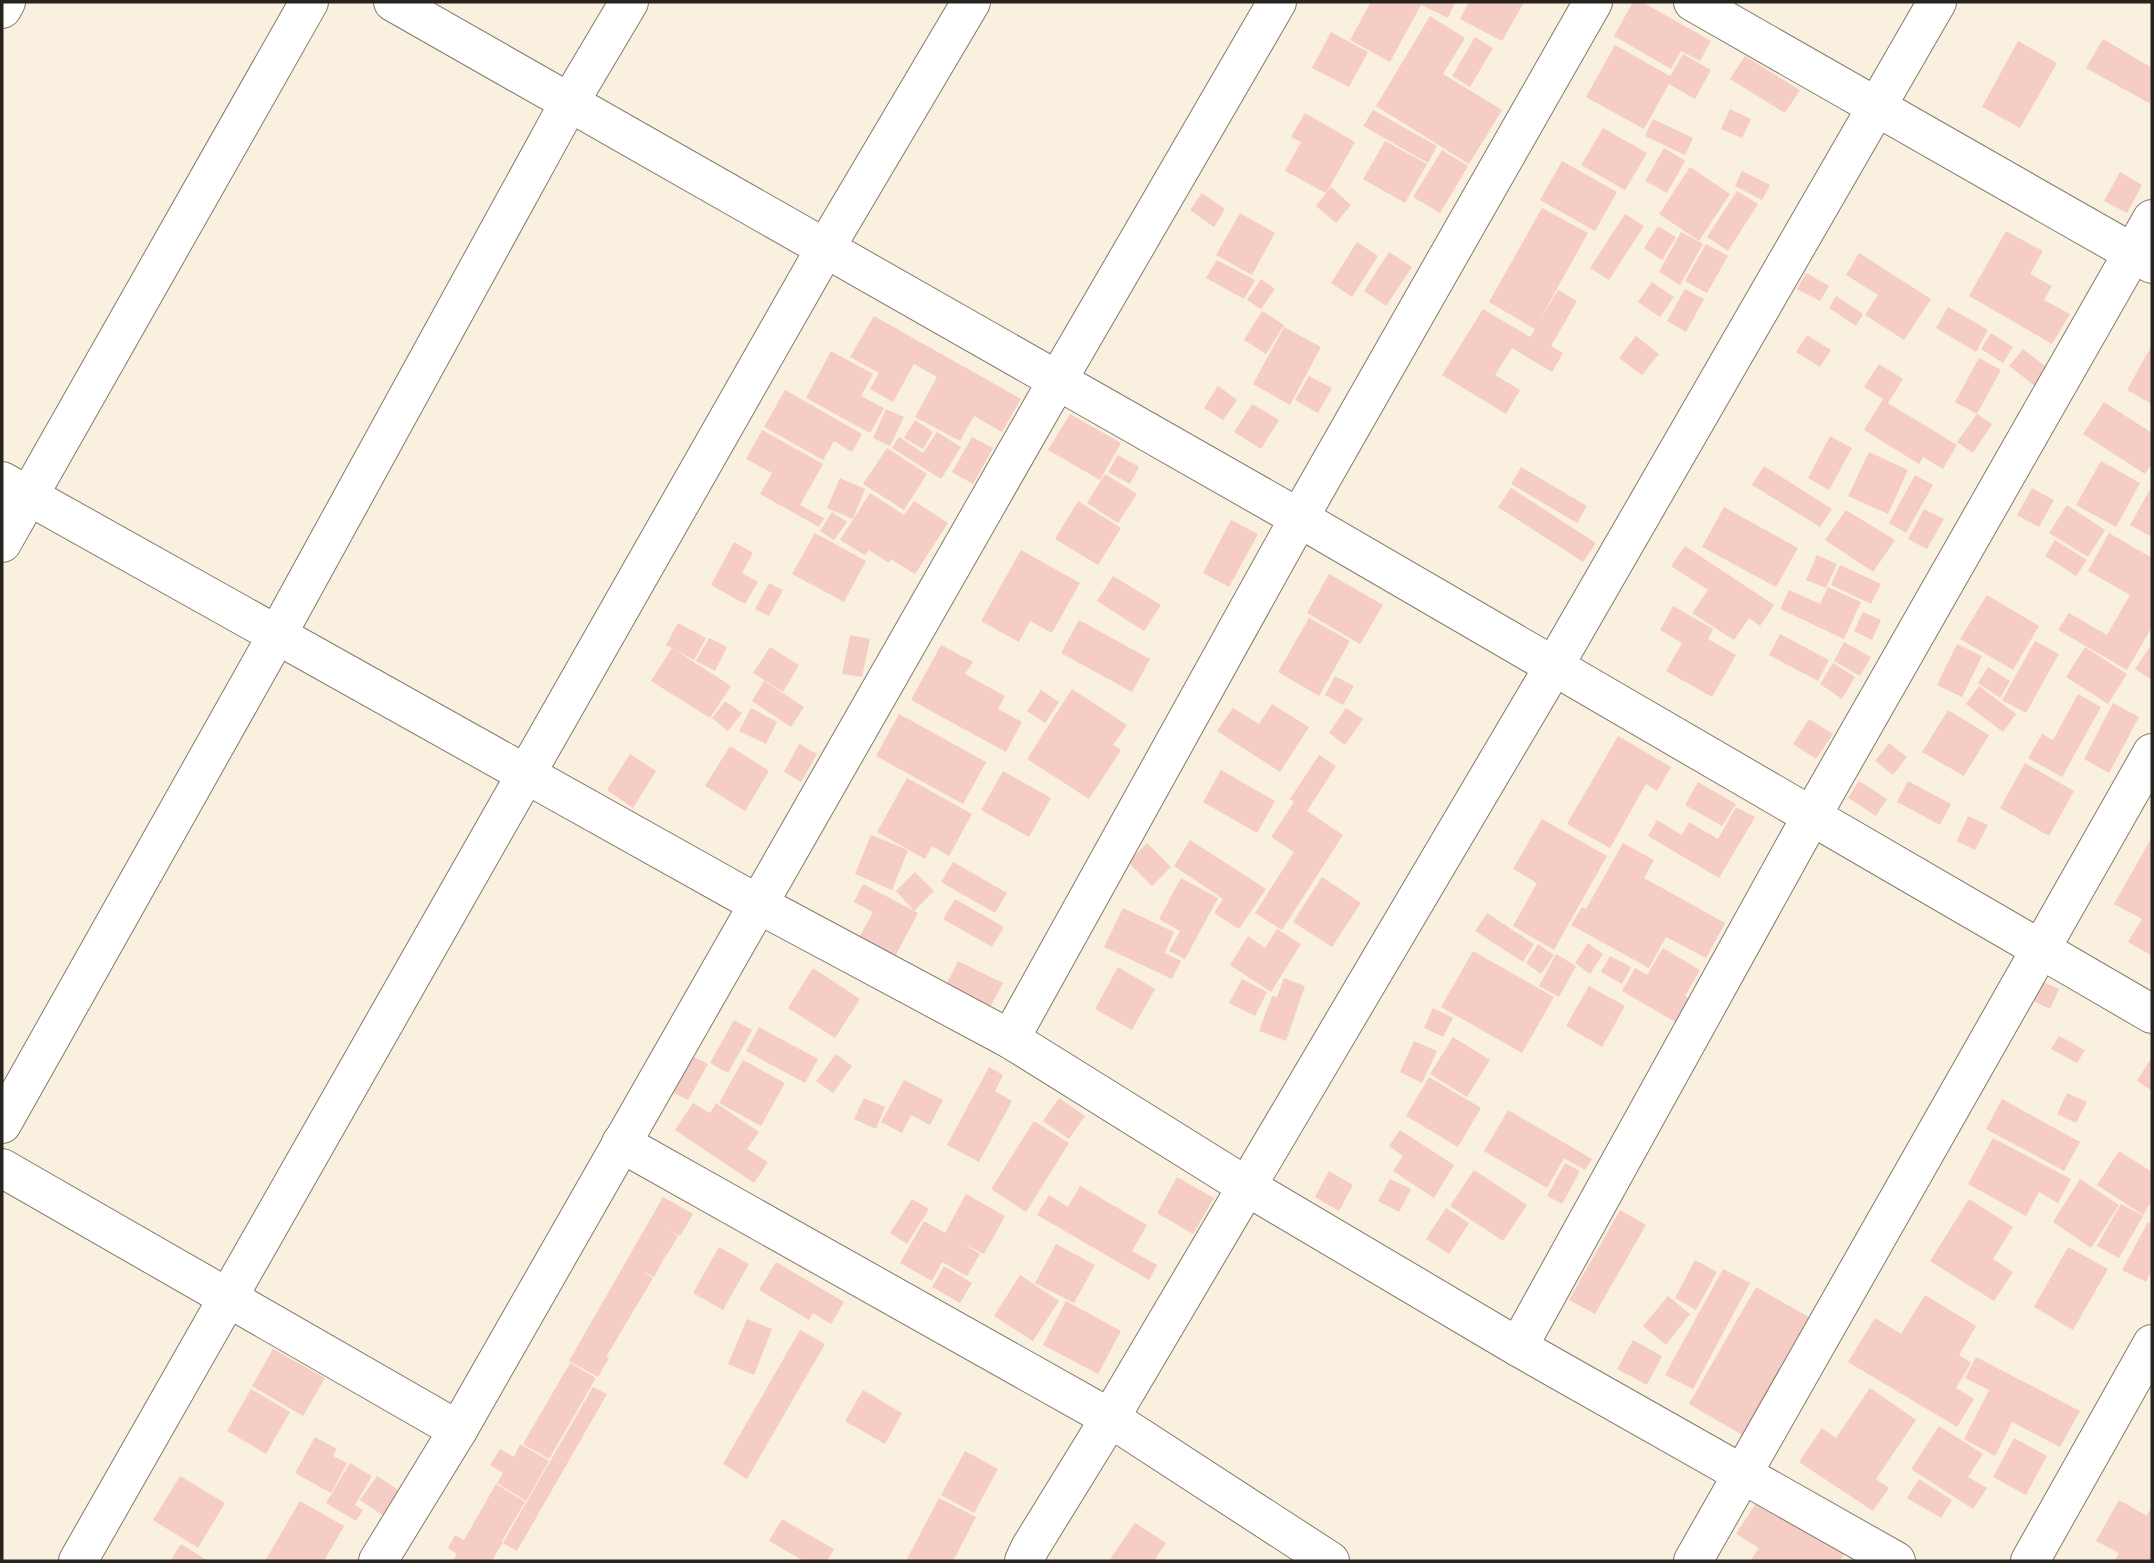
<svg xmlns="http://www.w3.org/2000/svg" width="2154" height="1563" font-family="'Space Grotesk',sans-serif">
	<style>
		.building { fill: #f5cdc4 }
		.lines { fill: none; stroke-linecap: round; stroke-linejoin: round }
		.minor-casing { stroke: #837a6a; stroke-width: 40 }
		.minor { stroke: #fff; stroke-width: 38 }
	</style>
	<rect width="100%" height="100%" fill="#faf0df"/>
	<g class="building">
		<polygon points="1371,2 1455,2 1448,18 1421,5 1390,62 1350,40"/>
		<polygon points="1469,2 1524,2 1502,41 1460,19"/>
		<polygon points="1633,2 1642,2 1711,41 1700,61 1681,51 1671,69 1614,36"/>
		<polygon points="1430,16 1465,38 1443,74 1502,110 1469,164 1376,106"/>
		<polygon points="1331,32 1368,52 1349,87 1312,68"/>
		<polygon points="1475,37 1493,48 1470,87 1452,76"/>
		<polygon points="2103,39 2152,68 2152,98 2149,103 2086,68"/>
		<polygon points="2018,41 2057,63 2020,128 1982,107"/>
		<polygon points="1615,45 1670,76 1683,54 1711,70 1695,99 1669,84 1644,129 1586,97"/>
		<polygon points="1745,56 1800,90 1785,113 1730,79"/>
		<polygon points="1730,109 1751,119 1742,138 1721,129"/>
		<polygon points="1373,110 1437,146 1428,163 1363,126"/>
		<polygon points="1305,113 1355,142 1326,193 1331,187 1351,205 1336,223 1316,206 1326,193 1285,171 1301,142 1291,137"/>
		<polygon points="1653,119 1693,138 1685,155 1645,136"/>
		<polygon points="1603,128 1647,153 1625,190 1581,165"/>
		<polygon points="1385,141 1427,164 1405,203 1363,179"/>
		<polygon points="1664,148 1685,161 1667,193 1645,181"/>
		<polygon points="1442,150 1468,166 1440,213 1413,197"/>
		<polygon points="1562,161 1617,192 1595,231 1540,200"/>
		<polygon points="1690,167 1730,194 1699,241 1659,214"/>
		<polygon points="1742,171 1770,185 1762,200 1735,186"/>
		<polygon points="2120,172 2142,185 2127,213 2104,201"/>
		<polygon points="1737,191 1758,204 1728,251 1707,237"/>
		<polygon points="1202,193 1225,209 1214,227 1190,210"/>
		<polygon points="1542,208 1588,233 1539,321 1558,290 1577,301 1551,346 1563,353 1552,372 1512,348 1495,375 1520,390 1506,414 1442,375 1483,309 1530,337 1535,329 1489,302"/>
		<polygon points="1240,213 1275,233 1252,275 1216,255"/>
		<polygon points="1625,214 1644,226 1609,280 1590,268"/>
		<polygon points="1658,226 1676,237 1662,260 1644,248"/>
		<polygon points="2006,231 2043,251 2030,274 2052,286 2044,300 2070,314 2052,344 1969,296"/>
		<polygon points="1681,232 1703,244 1680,285 1659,272"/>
		<polygon points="1357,242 1378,256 1352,297 1331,283"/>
		<polygon points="1706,244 1728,256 1707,293 1685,281"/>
		<polygon points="1389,252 1412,267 1386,306 1364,291"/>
		<polygon points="1859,253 1931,299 1904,340 1865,315 1878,295 1846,275"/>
		<polygon points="1217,260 1255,280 1244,299 1206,278"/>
		<polygon points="1806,273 1829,286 1820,301 1797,289"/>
		<polygon points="1261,279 1275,289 1261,309 1247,300"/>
		<polygon points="1652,282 1674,297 1660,317 1638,302"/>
		<polygon points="1685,289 1704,299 1686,332 1667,321"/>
		<polygon points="1836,296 1863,314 1856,326 1829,308"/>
		<polygon points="1948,307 1988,330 1976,352 1936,328"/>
		<polygon points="1262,311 1284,325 1266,354 1244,340"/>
		<polygon points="874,316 1021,399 1002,432 974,416 960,441 915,417 937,377 914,364 893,402 870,389 879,373 850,357"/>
		<polygon points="1284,327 1321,347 1290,405 1253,384"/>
		<polygon points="1991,333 2013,347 2003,363 1981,349"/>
		<polygon points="1807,335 1831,350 1820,367 1796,352"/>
		<polygon points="1636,336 1659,354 1642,375 1619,358"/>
		<polygon points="2152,345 2152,404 2127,390"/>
		<polygon points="2023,349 2053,372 2040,390 2009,366"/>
		<polygon points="831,351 873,374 861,396 884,408 870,433 806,398"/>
		<polygon points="1979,358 2001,370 1977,414 1955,402"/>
		<polygon points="1879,364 1903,379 1888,403 1957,445 1943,469 1923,457 1919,464 1864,430 1883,399 1864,387"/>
		<polygon points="1309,376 1332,388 1318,413 1295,400"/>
		<polygon points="1218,386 1237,400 1223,420 1204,408"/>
		<polygon points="785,390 862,434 852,452 834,441 823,460 764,427"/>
		<polygon points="2104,402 2152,433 2152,463 2145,474 2083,434"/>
		<polygon points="1252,404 1279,420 1261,449 1234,432"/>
		<polygon points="886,409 904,417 890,446 873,438"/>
		<polygon points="1070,414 1121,443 1100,480 1048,450"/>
		<polygon points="1977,414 1992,424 1973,453 1957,442"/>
		<polygon points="915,420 933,432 923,449 904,438"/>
		<polygon points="762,430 823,464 800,505 824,518 819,527 760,494 772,473 746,459"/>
		<polygon points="937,432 961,447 941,479 892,448 899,437 923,453"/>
		<polygon points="1830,436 1852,448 1829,490 1808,478"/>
		<polygon points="972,437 993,448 973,484 952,472"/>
		<polygon points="887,448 927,474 904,510 863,484"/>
		<polygon points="1869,452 1908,470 1888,514 1848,496"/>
		<polygon points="1118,455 1139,467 1130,484 1108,472"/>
		<polygon points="2101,461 2140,483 2116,527 2076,505"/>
		<polygon points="1764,466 1832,509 1820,527 1752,485"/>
		<polygon points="1521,467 1587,506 1577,523 1511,484"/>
		<polygon points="1105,474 1137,494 1118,523 1087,503"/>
		<polygon points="1915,475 1933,485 1906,533 1889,523"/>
		<polygon points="840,478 865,489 853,519 827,508"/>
		<polygon points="2152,486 2152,537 2130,525"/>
		<polygon points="1511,488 1596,543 1583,562 1498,507"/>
		<polygon points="2032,488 2054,500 2039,527 2017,515"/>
		<polygon points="870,493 904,515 914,501 948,523 915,574 891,559 889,563 869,550 865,555 840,540"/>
		<polygon points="1078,501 1121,528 1098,565 1055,539"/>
		<polygon points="2067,505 2105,530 2088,557 2049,533"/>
		<polygon points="1724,507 1798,548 1776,587 1702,547"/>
		<polygon points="1924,509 1944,519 1927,549 1908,539"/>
		<polygon points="1846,510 1895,540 1873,572 1825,540"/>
		<polygon points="832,512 847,522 834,540 820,531"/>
		<polygon points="1231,520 1258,534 1229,587 1203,573"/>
		<polygon points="815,533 866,561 844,602 792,574"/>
		<polygon points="2109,533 2152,558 2152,627 2127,670 2058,630 2069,613 2107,635 2130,595 2088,571"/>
		<polygon points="2055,540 2087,560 2076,576 2045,556"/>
		<polygon points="734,542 753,553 742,573 758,582 745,604 711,585"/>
		<polygon points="1685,546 1774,605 1760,626 1749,618 1734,640 1692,613 1708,590 1671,566"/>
		<polygon points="1021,550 1080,583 1052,633 1030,621 1019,642 981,621"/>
		<polygon points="1817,555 1837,564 1826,588 1806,580"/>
		<polygon points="1840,565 1881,584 1871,604 1831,585"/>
		<polygon points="1329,574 1383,605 1360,644 1307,613"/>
		<polygon points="1113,576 1161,605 1144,631 1097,601"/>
		<polygon points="769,583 783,590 769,616 755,609"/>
		<polygon points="1828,587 1861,602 1844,639 1780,609 1789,590 1820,604"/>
		<polygon points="1987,595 2039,626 2013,670 1960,639"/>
		<polygon points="1673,606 1713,629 1708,639 1736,655 1712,697 1666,671 1682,643 1660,630"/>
		<polygon points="1863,612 1881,620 1872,640 1854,631"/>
		<polygon points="1309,618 1350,641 1319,696 1278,672"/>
		<polygon points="1079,620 1150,659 1132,692 1061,653"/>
		<polygon points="678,623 706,638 694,660 666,645"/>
		<polygon points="1780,634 1829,660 1818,681 1769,655"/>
		<polygon points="850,635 870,639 862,677 842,674"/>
		<polygon points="709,638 727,647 715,671 696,661"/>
		<polygon points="2035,641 2059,654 2026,713 2002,700"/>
		<polygon points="1844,642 1871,657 1860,676 1834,661"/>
		<polygon points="1957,644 1982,656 1962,697 1937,685"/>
		<polygon points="941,645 973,662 965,674 1005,696 998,709 1022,722 1006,752 911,700"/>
		<polygon points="770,647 799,665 783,692 753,673"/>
		<polygon points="2085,647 2127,674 2108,704 2066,677"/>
		<polygon points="672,648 731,686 710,718 651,681"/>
		<polygon points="2149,648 2152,651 2152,680 2135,669"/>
		<polygon points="1833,663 1855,677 1842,699 1820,684"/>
		<polygon points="1988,667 2010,681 2000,698 1978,683"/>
		<polygon points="1335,676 1354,686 1343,705 1325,695"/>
		<polygon points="764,681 804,707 791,727 752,701"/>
		<polygon points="1979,686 2016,714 2003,732 1966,704"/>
		<polygon points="1072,689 1127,725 1113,745 1121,750 1089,799 1027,759"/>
		<polygon points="1041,690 1059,702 1045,723 1027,711"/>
		<polygon points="2078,694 2101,707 2062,777 2028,758 2042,734 2053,740"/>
		<polygon points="725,701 742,713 728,731 712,718"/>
		<polygon points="2113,703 2139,717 2109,773 2084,759"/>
		<polygon points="1272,704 1309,727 1280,772 1217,731 1233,708 1259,724"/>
		<polygon points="751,708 777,722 766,744 739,731"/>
		<polygon points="1346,708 1363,719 1345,745 1329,733"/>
		<polygon points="1948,710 1989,735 1964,776 1922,752"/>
		<polygon points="899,714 986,762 963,804 876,756"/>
		<polygon points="1809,719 1833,734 1816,759 1793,744"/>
		<polygon points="1618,736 1671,767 1657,791 1646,784 1610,848 1567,824"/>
		<polygon points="1889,743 1907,757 1893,775 1875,761"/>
		<polygon points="799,744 817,754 801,782 784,772"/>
		<polygon points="730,746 769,771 745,811 705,786"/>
		<polygon points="630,754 656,771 633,808 607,790"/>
		<polygon points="1319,755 1336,766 1307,811 1343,835 1282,930 1255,913 1294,852 1271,837 1294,802 1290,799"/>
		<polygon points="2025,763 2074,791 2049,836 2000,808"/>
		<polygon points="1221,770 1275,801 1257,833 1203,802"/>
		<polygon points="1003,771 1051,798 1029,837 981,810"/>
		<polygon points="907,778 972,814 949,856 932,846 925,859 877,832"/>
		<polygon points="1859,781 1887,799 1876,816 1848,798"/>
		<polygon points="1908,781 1951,804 1940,825 1897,802"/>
		<polygon points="1698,782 1736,804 1722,826 1685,805"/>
		<polygon points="1736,807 1755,817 1719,878 1648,836 1657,820 1682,835 1689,822 1718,839"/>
		<polygon points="1968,816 1988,825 1975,850 1957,841"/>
		<polygon points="1542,819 1607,856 1554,950 1513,926 1537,883 1513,869"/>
		<polygon points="871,835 908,850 892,890 855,874"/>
		<polygon points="2152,837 2152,956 2128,942 2142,919 2114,904"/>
		<polygon points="1190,840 1266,889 1239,929 1214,913 1223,899 1174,866"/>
		<polygon points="1147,843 1171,867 1152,886 1128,862"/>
		<polygon points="1623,843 1654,860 1644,878 1725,923 1706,958 1666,937 1649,968 1571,925 1582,907 1586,909"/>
		<polygon points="953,862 1007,893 995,913 941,882"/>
		<polygon points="915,872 934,891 914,911 896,891"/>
		<polygon points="1322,877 1361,903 1332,947 1293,922"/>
		<polygon points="1181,878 1218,898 1185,959 1169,951 1180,931 1159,919"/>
		<polygon points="863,884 918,913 890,966 854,947 873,912 854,902"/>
		<polygon points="955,899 1004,927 992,947 943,919"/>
		<polygon points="1123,908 1174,932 1165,953 1181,961 1172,979 1104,947"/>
		<polygon points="1487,913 1534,944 1523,962 1475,931"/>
		<polygon points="1277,929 1301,944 1271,992 1230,965 1248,936 1265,948"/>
		<polygon points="1588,943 1603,954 1590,974 1575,963"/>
		<polygon points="1538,944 1554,955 1541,974 1526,963"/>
		<polygon points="1663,948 1700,970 1685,996 1702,1006 1689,1030 1622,991 1635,968 1647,975"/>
		<polygon points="1473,951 1554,997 1522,1053 1441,1007"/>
		<polygon points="1556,954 1576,966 1559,997 1539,986"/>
		<polygon points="1610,956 1631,967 1622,984 1601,972"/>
		<polygon points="958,961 1003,983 989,1009 945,987"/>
		<polygon points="1118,967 1155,989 1132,1030 1095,1009"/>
		<polygon points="813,968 860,999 835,1038 788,1008"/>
		<polygon points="1284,978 1305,986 1286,1041 1259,1031 1272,996 1277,997"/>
		<polygon points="1242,979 1267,992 1255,1016 1229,1003"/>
		<polygon points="2039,980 2059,989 2050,1009 2029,999"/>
		<polygon points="1589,986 1625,1006 1602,1047 1566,1026"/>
		<polygon points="1433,1008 1453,1018 1443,1037 1424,1028"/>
		<polygon points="734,1020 752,1030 728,1073 710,1063"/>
		<polygon points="759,1027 818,1059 805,1083 746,1051"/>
		<polygon points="2059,1036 2085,1050 2077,1063 2051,1049"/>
		<polygon points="1453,1037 1490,1060 1467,1097 1430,1074"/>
		<polygon points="1414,1041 1437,1051 1422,1083 1400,1072"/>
		<polygon points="688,1054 708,1064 688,1100 668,1090"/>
		<polygon points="836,1054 852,1066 833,1093 816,1081"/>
		<polygon points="2152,1057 2152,1091 2137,1081"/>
		<polygon points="743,1060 785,1083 761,1126 719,1103"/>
		<polygon points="989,1067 1003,1075 995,1091 1012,1101 979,1162 947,1145"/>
		<polygon points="1429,1077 1481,1108 1458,1147 1406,1116"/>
		<polygon points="904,1080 943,1100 930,1125 911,1115 902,1133 881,1122"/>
		<polygon points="2067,1093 2087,1102 2076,1123 2057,1114"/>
		<polygon points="864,1098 885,1107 876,1129 854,1119"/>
		<polygon points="1059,1098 1085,1116 1069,1139 1043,1121"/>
		<polygon points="2002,1099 2080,1142 2064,1171 1986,1129"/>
		<polygon points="693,1103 710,1113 716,1103 759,1132 747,1149 768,1162 754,1183 675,1130"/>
		<polygon points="1508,1110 1592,1159 1585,1170 1564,1158 1547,1188 1484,1151"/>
		<polygon points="1034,1121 1069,1143 1026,1212 991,1189"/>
		<polygon points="1400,1130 1454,1165 1434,1198 1393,1171 1403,1156 1389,1146"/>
		<polygon points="1993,1138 2071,1179 2058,1203 2039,1192 2026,1216 1968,1184"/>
		<polygon points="2119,1151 2152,1172 2152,1201 2143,1215 2097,1185"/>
		<polygon points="1565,1163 1580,1171 1562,1204 1547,1196"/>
		<polygon points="1474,1170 1527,1205 1503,1241 1450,1206"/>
		<polygon points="1329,1171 1353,1185 1339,1211 1315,1197"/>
		<polygon points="1177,1177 1214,1198 1193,1234 1157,1213"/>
		<polygon points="1390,1179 1411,1189 1399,1212 1378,1201"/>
		<polygon points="2080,1179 2119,1205 2091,1248 2053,1222"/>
		<polygon points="1080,1186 1147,1225 1132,1251 1157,1265 1149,1280 1037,1215 1049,1195 1068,1207"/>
		<polygon points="966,1194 1005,1216 984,1254 964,1244 980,1254 967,1276 942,1262 932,1281 900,1263 924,1221 945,1233"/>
		<polygon points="663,1197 693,1214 680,1236 668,1229 678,1236 667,1255 655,1248 666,1255 654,1277 641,1271 653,1278 606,1357 609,1358 598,1377 569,1361"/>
		<polygon points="912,1199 929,1209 907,1244 890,1233"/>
		<polygon points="1969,1199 2013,1227 1993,1259 2013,1272 1994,1301 1930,1261"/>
		<polygon points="2121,1204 2143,1216 2119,1258 2097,1246"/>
		<polygon points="1446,1208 1469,1223 1449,1254 1426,1239"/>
		<polygon points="1620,1210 1646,1225 1595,1314 1569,1300"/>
		<polygon points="2148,1222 2152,1224 2152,1270 2146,1282 2122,1270"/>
		<polygon points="1056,1244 1095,1265 1074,1303 1035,1283"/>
		<polygon points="719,1247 749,1264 723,1310 693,1293"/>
		<polygon points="2068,1247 2108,1269 2073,1330 2034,1307"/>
		<polygon points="1695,1260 1717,1272 1696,1310 1675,1298"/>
		<polygon points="776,1262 844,1302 831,1324 813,1313 809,1320 759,1290"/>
		<polygon points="944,1266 972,1283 960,1303 932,1287"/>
		<polygon points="1723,1269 1750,1283 1693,1389 1665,1375"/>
		<polygon points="1020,1275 1059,1301 1033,1341 994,1316"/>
		<polygon points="1756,1287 1812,1319 1744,1436 1689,1404"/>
		<polygon points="1925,1295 1976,1326 1959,1355 1971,1363 1956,1388 1974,1399 1957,1427 1848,1362 1875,1318 1901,1334"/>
		<polygon points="1668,1296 1690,1314 1666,1345 1643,1326"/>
		<polygon points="1066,1301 1121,1331 1098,1374 1043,1345"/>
		<polygon points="747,1319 772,1329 754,1375 728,1364"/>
		<polygon points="800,1330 825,1344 747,1479 723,1464"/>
		<polygon points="1633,1340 1662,1356 1647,1385 1617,1369"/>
		<polygon points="273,1349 325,1378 303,1416 252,1386"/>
		<polygon points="1976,1357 2080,1411 2060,1447 2012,1422 1995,1456 1964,1439 1989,1390 1965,1378"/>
		<polygon points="570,1363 596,1378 549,1459 523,1444"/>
		<polygon points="593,1387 607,1394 517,1551 503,1543"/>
		<polygon points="1870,1388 1916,1420 1876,1479 1889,1488 1873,1511 1799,1462 1822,1428 1836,1438"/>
		<polygon points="251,1389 290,1412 266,1454 227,1431"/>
		<polygon points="863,1390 902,1413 885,1444 845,1421"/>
		<polygon points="1939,1426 1983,1454 1968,1477 1987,1488 1973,1509 1911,1469"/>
		<polygon points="315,1437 337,1449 333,1456 347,1463 331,1493 295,1473"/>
		<polygon points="2014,1438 2047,1456 2026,1495 1993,1477"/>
		<polygon points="520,1444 549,1461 526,1501 497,1483 503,1473 490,1465 500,1449 514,1457"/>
		<polygon points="965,1451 998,1469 974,1513 941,1495"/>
		<polygon points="350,1463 372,1476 355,1505 363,1510 356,1521 326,1503"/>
		<polygon points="180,1476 225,1503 198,1548 153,1520"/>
		<polygon points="377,1476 400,1491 384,1516 360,1500"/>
		<polygon points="1919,1479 1952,1500 1941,1518 1907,1498"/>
		<polygon points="496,1484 525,1502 502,1541 490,1534 503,1542 492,1561 453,1561 457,1554 448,1548 455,1535 464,1540"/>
		<polygon points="939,1498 976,1517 953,1561 906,1561"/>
		<polygon points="1758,1500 1844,1554 1840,1561 1750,1561 1759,1548 1736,1534"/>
		<polygon points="2119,1500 2147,1516 2152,1506 2152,1561 2114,1561 2119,1553 2096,1541"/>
		<polygon points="300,1501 344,1526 324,1561 265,1561"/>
		<polygon points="782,1519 834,1549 827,1561 804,1561 769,1541"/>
		<polygon points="1135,1523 1166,1543 1154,1561 1109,1561"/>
		<polygon points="181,1544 208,1561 170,1561"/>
	</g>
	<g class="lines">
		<g class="minor-casing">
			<g id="minor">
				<polyline points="393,2 1299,518 2152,1014"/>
				<polyline points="1693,2 2152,264"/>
				<polyline points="2,9 6,2"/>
				<polyline points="2,481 758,904 1010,1039 1246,1186 1518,1347 1896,1561"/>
				<polyline points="2,543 309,2"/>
				<polyline points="1010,1039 1299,518 1593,2"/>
				<polyline points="2,1124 277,635 569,103 629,2"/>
				<polyline points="621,1143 1110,1418 1330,1561"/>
				<polyline points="2,1168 458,1430"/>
				<polyline points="1518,1347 1811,817 2152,219"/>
				<polyline points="78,1561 826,247 971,2"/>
				<polyline points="378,1561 458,1430 1057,381 1277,2"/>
				<polyline points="1024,1561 1030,1548 1110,1418 1554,666 1937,2"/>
				<polyline points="1693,1561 2152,753"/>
				<polyline points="2030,1561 2152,1344"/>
			</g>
		</g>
		<use href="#minor" class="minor"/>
	</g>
	<rect width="2154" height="1563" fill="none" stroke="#27231d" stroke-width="7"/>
</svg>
